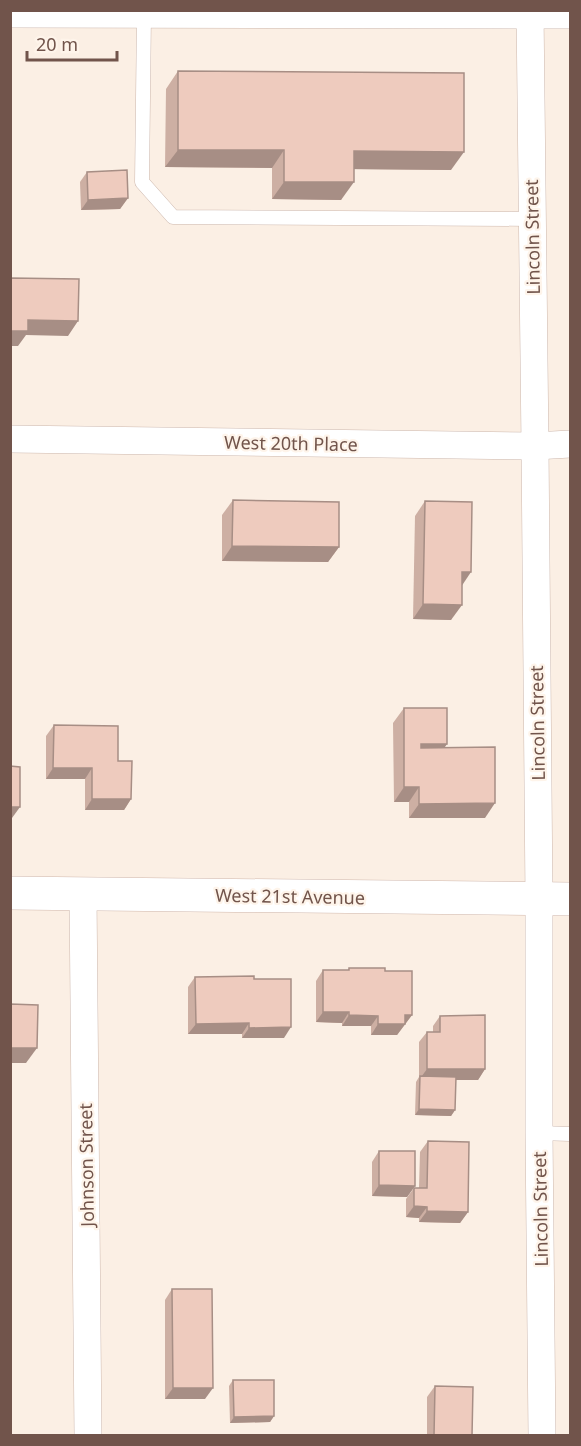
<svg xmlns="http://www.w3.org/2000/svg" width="581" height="1446" font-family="'Noto Sans',sans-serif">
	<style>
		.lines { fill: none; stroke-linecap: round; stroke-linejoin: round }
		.lane-casing { stroke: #cdb8ae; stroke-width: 15 }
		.street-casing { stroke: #cdb8ae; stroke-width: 28 }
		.secondary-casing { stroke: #d0b7ac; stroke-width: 34 }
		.lane { stroke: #fff; stroke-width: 14 }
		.street { stroke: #fff; stroke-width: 27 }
		.secondary { stroke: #fff; stroke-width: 33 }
		.wall { fill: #cdafa3 }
		.shaded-wall { fill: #a78e85 }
		.building { fill: #eecbbe; stroke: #a78e85; stroke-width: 1.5 }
		.labels { text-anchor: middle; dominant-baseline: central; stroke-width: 4.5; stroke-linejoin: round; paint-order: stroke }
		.street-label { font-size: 18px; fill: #71544b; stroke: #fef4ea }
	</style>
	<rect width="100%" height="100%" fill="#fbefe4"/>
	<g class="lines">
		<g class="lane-casing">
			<g id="lane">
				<polyline points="144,14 142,182 173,217 532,219"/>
				<polyline points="539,1133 570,1134"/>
			</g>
		</g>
		<g class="street-casing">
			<g id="street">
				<polyline points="530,10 535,446 539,899 539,1133 542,1436"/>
				<polyline points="10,14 570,15"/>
				<polyline points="10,439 535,446 570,444"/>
				<polyline points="83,894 88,1436"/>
			</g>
		</g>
		<g class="secondary-casing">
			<polyline id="secondary" points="10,893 570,899"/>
		</g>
		<use href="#lane" class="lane"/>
		<use href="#street" class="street"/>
		<use href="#secondary" class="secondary"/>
	</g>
	<g class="wall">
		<polygon points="178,71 451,170 354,169 341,200 272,199 272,168 165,167 166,89"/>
		<polygon points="87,172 128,198 120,209 81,210 80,182"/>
		<polygon points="233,500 339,547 328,562 222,561 222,515"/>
		<polygon points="425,501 462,585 451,620 413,619 415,516"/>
		<polygon points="404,708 447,744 444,748 485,818 409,818 409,802 394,802 393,723"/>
		<polygon points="54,725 131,799 124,810 85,810 85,779 46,779 46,736"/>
		<polygon points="349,968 385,971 412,1015 397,1035 371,1035 371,1026 342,1026 342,1023 316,1022 316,981 323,970 348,970"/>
		<polygon points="195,977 254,979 284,1038 242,1038 242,1034 188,1034 188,987"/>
		<polygon points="440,1016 485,1069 478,1080 455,1080 455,1110 451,1116 415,1115 416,1082 419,1077 419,1042 427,1032 433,1032 433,1026"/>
		<polygon points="428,1141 468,1212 460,1223 419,1222 419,1218 406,1217 406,1199 414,1188 419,1188 420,1152"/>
		<polygon points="379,1151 415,1186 407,1197 372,1196 372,1162"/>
		<polygon points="172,1289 205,1399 165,1399 165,1300"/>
		<polygon points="233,1380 274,1416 270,1422 230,1423 229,1386"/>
		<polygon points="435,1386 472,1436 427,1436 427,1397"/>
	</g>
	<g class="shaded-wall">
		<polygon points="178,150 284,150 272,168 165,167"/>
		<polygon points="354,151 464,152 451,170 341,169"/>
		<polygon points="284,182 354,182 341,200 272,199"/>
		<polygon points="128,198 120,209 81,210 88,200"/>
		<polygon points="28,320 78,321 68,336 26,335 18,346 10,346 10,331"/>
		<polygon points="232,546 339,547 328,562 222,561"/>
		<polygon points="462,572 471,572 461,587"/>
		<polygon points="423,604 462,605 451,620 413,619"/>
		<polygon points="421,744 447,744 436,759 411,759"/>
		<polygon points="53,768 92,768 85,779 46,779"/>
		<polygon points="404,787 419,787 409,802 394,802"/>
		<polygon points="92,799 131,799 124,810 85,810"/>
		<polygon points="495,803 485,818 409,818 419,804"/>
		<polygon points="10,807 20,807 12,818 10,818"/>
		<polygon points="323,1012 349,1012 342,1023 316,1022"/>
		<polygon points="349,1015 378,1016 371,1026 342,1026"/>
		<polygon points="405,1015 412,1015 397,1035 371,1035 378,1024"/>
		<polygon points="249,1023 242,1034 188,1034 196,1024"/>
		<polygon points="291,1027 284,1038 242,1038 249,1028"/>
		<polygon points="10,1048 37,1048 26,1063 10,1063"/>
		<polygon points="427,1069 485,1069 478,1080 419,1080"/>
		<polygon points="419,1109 455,1110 451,1116 415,1115"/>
		<polygon points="379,1185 415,1186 407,1197 372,1196"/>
		<polygon points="414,1206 427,1207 419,1218 406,1217"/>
		<polygon points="427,1211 468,1212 460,1223 419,1222"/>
		<polygon points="173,1388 213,1388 205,1399 165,1399"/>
		<polygon points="274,1416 270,1422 230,1423 234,1417"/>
	</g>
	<g class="building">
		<polygon points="178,71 464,73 464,152 354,151 354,182 284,182 284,150 178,150"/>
		<polygon points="127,170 128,198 88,200 87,172"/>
		<polygon points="10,278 79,279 78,321 28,320 28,331 10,331"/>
		<polygon points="233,500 339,502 339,547 232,546"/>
		<polygon points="425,501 472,502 471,572 462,572 462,605 423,604"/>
		<polygon points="404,708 447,708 447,744 421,744 421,748 495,747 495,803 419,804 419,787 404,787"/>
		<polygon points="54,725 118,726 118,761 132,761 131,799 92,799 92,768 53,768"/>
		<polygon points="10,766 20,767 20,807 10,807"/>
		<polygon points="349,968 385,968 385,971 412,971 412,1015 405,1015 405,1024 378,1024 378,1016 349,1015 349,1012 323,1012 323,970 349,970"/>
		<polygon points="254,976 254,979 291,979 291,1027 249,1028 249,1023 196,1024 195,977"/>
		<polygon points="10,1004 38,1005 37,1048 10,1048"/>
		<polygon points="485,1015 485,1069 427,1069 427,1032 440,1032 440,1016"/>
		<polygon points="420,1076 456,1077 455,1110 419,1109"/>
		<polygon points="428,1141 469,1142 468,1212 427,1211 427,1207 414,1206 414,1188 427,1188"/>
		<polygon points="379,1151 415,1151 415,1186 379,1185"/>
		<polygon points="172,1289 212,1289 213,1388 173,1388"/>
		<polygon points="233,1380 274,1380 274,1416 234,1417"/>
		<polygon points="435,1386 473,1387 472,1436 434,1436"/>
	</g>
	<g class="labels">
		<g class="street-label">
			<text transform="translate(532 237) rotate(-91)">Lincoln Street</text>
			<text transform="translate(291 443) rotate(1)">West 20th Place</text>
			<text transform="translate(537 723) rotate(-91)">Lincoln Street</text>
			<text transform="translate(290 896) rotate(1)">West 21st Avenue</text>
			<text transform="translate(86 1165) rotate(-91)">Johnson Street</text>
			<text transform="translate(540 1209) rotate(-91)">Lincoln Street</text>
		</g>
	</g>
	<rect width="581" height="1446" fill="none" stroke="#71544b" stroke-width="24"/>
	<path d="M27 51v9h90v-9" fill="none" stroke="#71544b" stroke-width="3"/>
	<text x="36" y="51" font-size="18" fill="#71544b" stroke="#fef4ea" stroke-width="4.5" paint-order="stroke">20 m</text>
</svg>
